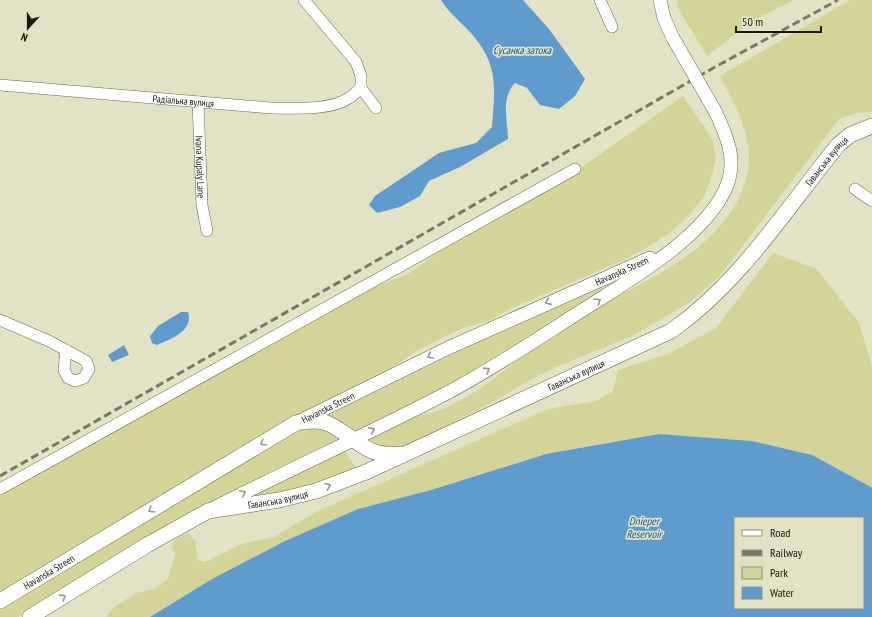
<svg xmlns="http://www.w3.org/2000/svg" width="872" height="617" font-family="'PT Sans Narrow',sans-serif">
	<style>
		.green { fill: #d4d498 }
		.water { fill: #5f9bcd; fill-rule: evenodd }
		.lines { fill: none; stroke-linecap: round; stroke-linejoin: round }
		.minor-casing { stroke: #69694f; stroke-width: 12 }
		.tertiary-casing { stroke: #69694f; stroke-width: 14 }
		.secondary-casing { stroke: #69694f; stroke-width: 16 }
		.minor { stroke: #fff; stroke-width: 11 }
		.tertiary { stroke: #fff; stroke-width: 13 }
		.secondary { stroke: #fff; stroke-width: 15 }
		.rail { stroke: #797966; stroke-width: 3; stroke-dasharray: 8 4; stroke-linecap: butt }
		.tertiary-bridge-casing { stroke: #69694f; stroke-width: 14; stroke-linecap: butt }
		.tertiary-bridge { stroke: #fff; stroke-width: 13 }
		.oneway { stroke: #979793 }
		.labels { text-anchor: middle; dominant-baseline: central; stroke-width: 3.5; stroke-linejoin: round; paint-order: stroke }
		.street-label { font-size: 10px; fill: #18180e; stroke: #e2e2c5 }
		.water-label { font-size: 11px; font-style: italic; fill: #0f5584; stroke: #e2e2c5 }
	</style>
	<rect width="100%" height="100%" fill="#e2e2c5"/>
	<g class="green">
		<polygon points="677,0 794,0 751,22 707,56 678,8"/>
		<path d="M 850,0 L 872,0 L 872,112 L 856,113 L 839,119 L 719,277 L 689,303 L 632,336 L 556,367 L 530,380 L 491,403 L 409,445 L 393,448 L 368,441 C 384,433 400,422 417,416 C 425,413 435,413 443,409 C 458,402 474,393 488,383 C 502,373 515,360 531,350 C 559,333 586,313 616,297 C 668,270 728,240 746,179 C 757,143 736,107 720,76 Z"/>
		<polygon points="683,96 712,139 716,158 711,179 704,196 690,214 672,231 651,245 624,260 510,309 492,320 460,329 416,351 388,371 0,594 0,494 137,417 264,348 361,292 408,274 448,245 572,174"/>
		<polygon points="773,253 817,269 859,323 872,366 872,488 812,455 752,441 659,434 546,454 431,490 358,509 285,541 212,579 150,617 106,617 114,607 136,593 154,589 167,580 176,554 172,548 173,542 180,536 189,534 195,540 198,560 205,562 241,544 274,537 316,512 548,409 596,401 613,391 618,370 668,354 716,328"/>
		<polygon points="608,284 608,285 452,384 354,432 326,416 475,343"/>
		<polygon points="316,427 332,434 339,439 208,504 100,566 18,617 0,617 0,609 287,437 306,428"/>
		<polygon points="345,451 356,468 312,486 259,496 259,493"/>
	</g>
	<g class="water">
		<path d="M 441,0 L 523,0 L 549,29 L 585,79 L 575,96 L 559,109 L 540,105 L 527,88 L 515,83 C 500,99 508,120 508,139 L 460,167 L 429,181 L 420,196 L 400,207 L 377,213 L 369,205 L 375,196 L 439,153 L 476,143 L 492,127 C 495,87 499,64 470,32 C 460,21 449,13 441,0 Z"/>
		<path d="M 181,312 L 188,312 C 194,331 171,339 157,345 L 152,343 L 150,336 L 158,326 Z"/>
		<polygon points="124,345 129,355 112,362 108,355"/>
		<path d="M 659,434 L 752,441 L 812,455 L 869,486 L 872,488 L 872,617 L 150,617 L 212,579 L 285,541 L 358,509 L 431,490 L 546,454 ZM 735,518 L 863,518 L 863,608 L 735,608 Z"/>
	</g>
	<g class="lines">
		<g class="minor-casing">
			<g id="minor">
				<polyline points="304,0 356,62 361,76 361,88 376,108"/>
				<polyline points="600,0 612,27"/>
				<path id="s1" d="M 0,85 L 271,108 C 293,108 330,111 349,98 C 353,96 357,91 361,88"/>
				<path id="s2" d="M 198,102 L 202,205 L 207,231"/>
				<polyline points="855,189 872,201"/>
				<polyline points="0,320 49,341 86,361 89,369 84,378 75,381 68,378 64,370 66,350"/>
				<polyline points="0,489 575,169"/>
			</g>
		</g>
		<g class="tertiary-casing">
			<g id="tertiary">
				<polyline points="660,0 664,18 673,38"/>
				<path id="s3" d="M 300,421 L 448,348 L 650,258"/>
				<path d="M 214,508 C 291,469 370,433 447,393 C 496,367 543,335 589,306 C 633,278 702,238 725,190 C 738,162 728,138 715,111"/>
			</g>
		</g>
		<g class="secondary-casing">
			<g id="secondary">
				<path id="s4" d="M 0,601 L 296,423 C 306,421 317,419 327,423 C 356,436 363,458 401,454"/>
				<path id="s5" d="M 30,617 L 147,545 L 208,511 L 279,500 L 316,491 L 366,472 L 671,331 C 740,283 786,209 838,145 L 850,135 L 872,126"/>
			</g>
		</g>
		<use href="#minor" class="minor"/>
		<use href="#tertiary" class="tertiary"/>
		<use href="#secondary" class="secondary"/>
		<polyline class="rail" points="0,476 715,67 838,0"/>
		<g class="tertiary-bridge-casing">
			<polyline id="tertiary-bridge" points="673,38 715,111"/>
		</g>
		<use href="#tertiary-bridge" class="tertiary-bridge"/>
	</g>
	<defs><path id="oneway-chevron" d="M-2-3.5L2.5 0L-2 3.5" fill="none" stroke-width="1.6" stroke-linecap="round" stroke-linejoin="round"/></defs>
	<g class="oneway">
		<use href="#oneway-chevron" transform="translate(598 301) rotate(-32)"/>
		<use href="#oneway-chevron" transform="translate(548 302) rotate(156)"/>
		<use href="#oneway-chevron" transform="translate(430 356) rotate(153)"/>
		<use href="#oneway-chevron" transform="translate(487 370) rotate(-32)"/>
		<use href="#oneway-chevron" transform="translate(372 430) rotate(-27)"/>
		<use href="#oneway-chevron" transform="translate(263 443) rotate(149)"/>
		<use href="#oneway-chevron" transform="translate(328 486) rotate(-21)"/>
		<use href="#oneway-chevron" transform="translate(243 493) rotate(-27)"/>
		<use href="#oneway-chevron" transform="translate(151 510) rotate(149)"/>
		<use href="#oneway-chevron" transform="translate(63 597) rotate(-32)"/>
	</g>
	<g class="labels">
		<g class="street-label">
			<text stroke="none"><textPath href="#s1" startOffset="184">Радіальна вулиця</textPath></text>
			<text stroke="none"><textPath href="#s5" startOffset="938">Гаванська вулиця</textPath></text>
			<text stroke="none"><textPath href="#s2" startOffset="65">Ivana Kupaly Lane</textPath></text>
			<text stroke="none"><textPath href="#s3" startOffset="355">Havanska Streen</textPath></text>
			<text stroke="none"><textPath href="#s5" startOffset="602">Гаванська вулиця</textPath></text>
			<text stroke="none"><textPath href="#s3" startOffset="31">Havanska Streen</textPath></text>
			<text stroke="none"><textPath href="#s5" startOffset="278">Гаванська вулиця</textPath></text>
			<text stroke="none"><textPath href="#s4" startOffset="57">Havanska Streen</textPath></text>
		</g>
		<g class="water-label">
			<text x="522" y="50">Сусанка затока</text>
			<text x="644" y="521">Dnieper<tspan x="644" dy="13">Reservoir</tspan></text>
		</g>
	</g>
	<rect x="734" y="517" width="130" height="92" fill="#e2e2c5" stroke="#91917c"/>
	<rect x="742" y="530" width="20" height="6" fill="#ffffff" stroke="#91917c"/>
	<text x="770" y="537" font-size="12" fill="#18180e">Road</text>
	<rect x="742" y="550" width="20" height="6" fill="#797966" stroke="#91917c"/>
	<text x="770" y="557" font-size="12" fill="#18180e">Railway</text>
	<rect x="742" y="567" width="20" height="12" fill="#d4d498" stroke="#91917c"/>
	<text x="770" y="577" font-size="12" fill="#18180e">Park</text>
	<rect x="742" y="587" width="20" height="12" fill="#5f9bcd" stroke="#91917c"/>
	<text x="770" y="597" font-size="12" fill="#18180e">Water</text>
	<g transform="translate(28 28) rotate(201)" stroke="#e2e2c5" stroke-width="3" paint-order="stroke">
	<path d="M0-3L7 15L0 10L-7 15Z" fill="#18180e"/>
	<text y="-6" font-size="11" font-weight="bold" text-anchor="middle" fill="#18180e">N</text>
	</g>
	<path d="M736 26v6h85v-6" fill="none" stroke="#18180e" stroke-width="2"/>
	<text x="742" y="26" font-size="12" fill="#18180e" stroke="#e2e2c5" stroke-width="3" paint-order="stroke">50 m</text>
</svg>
